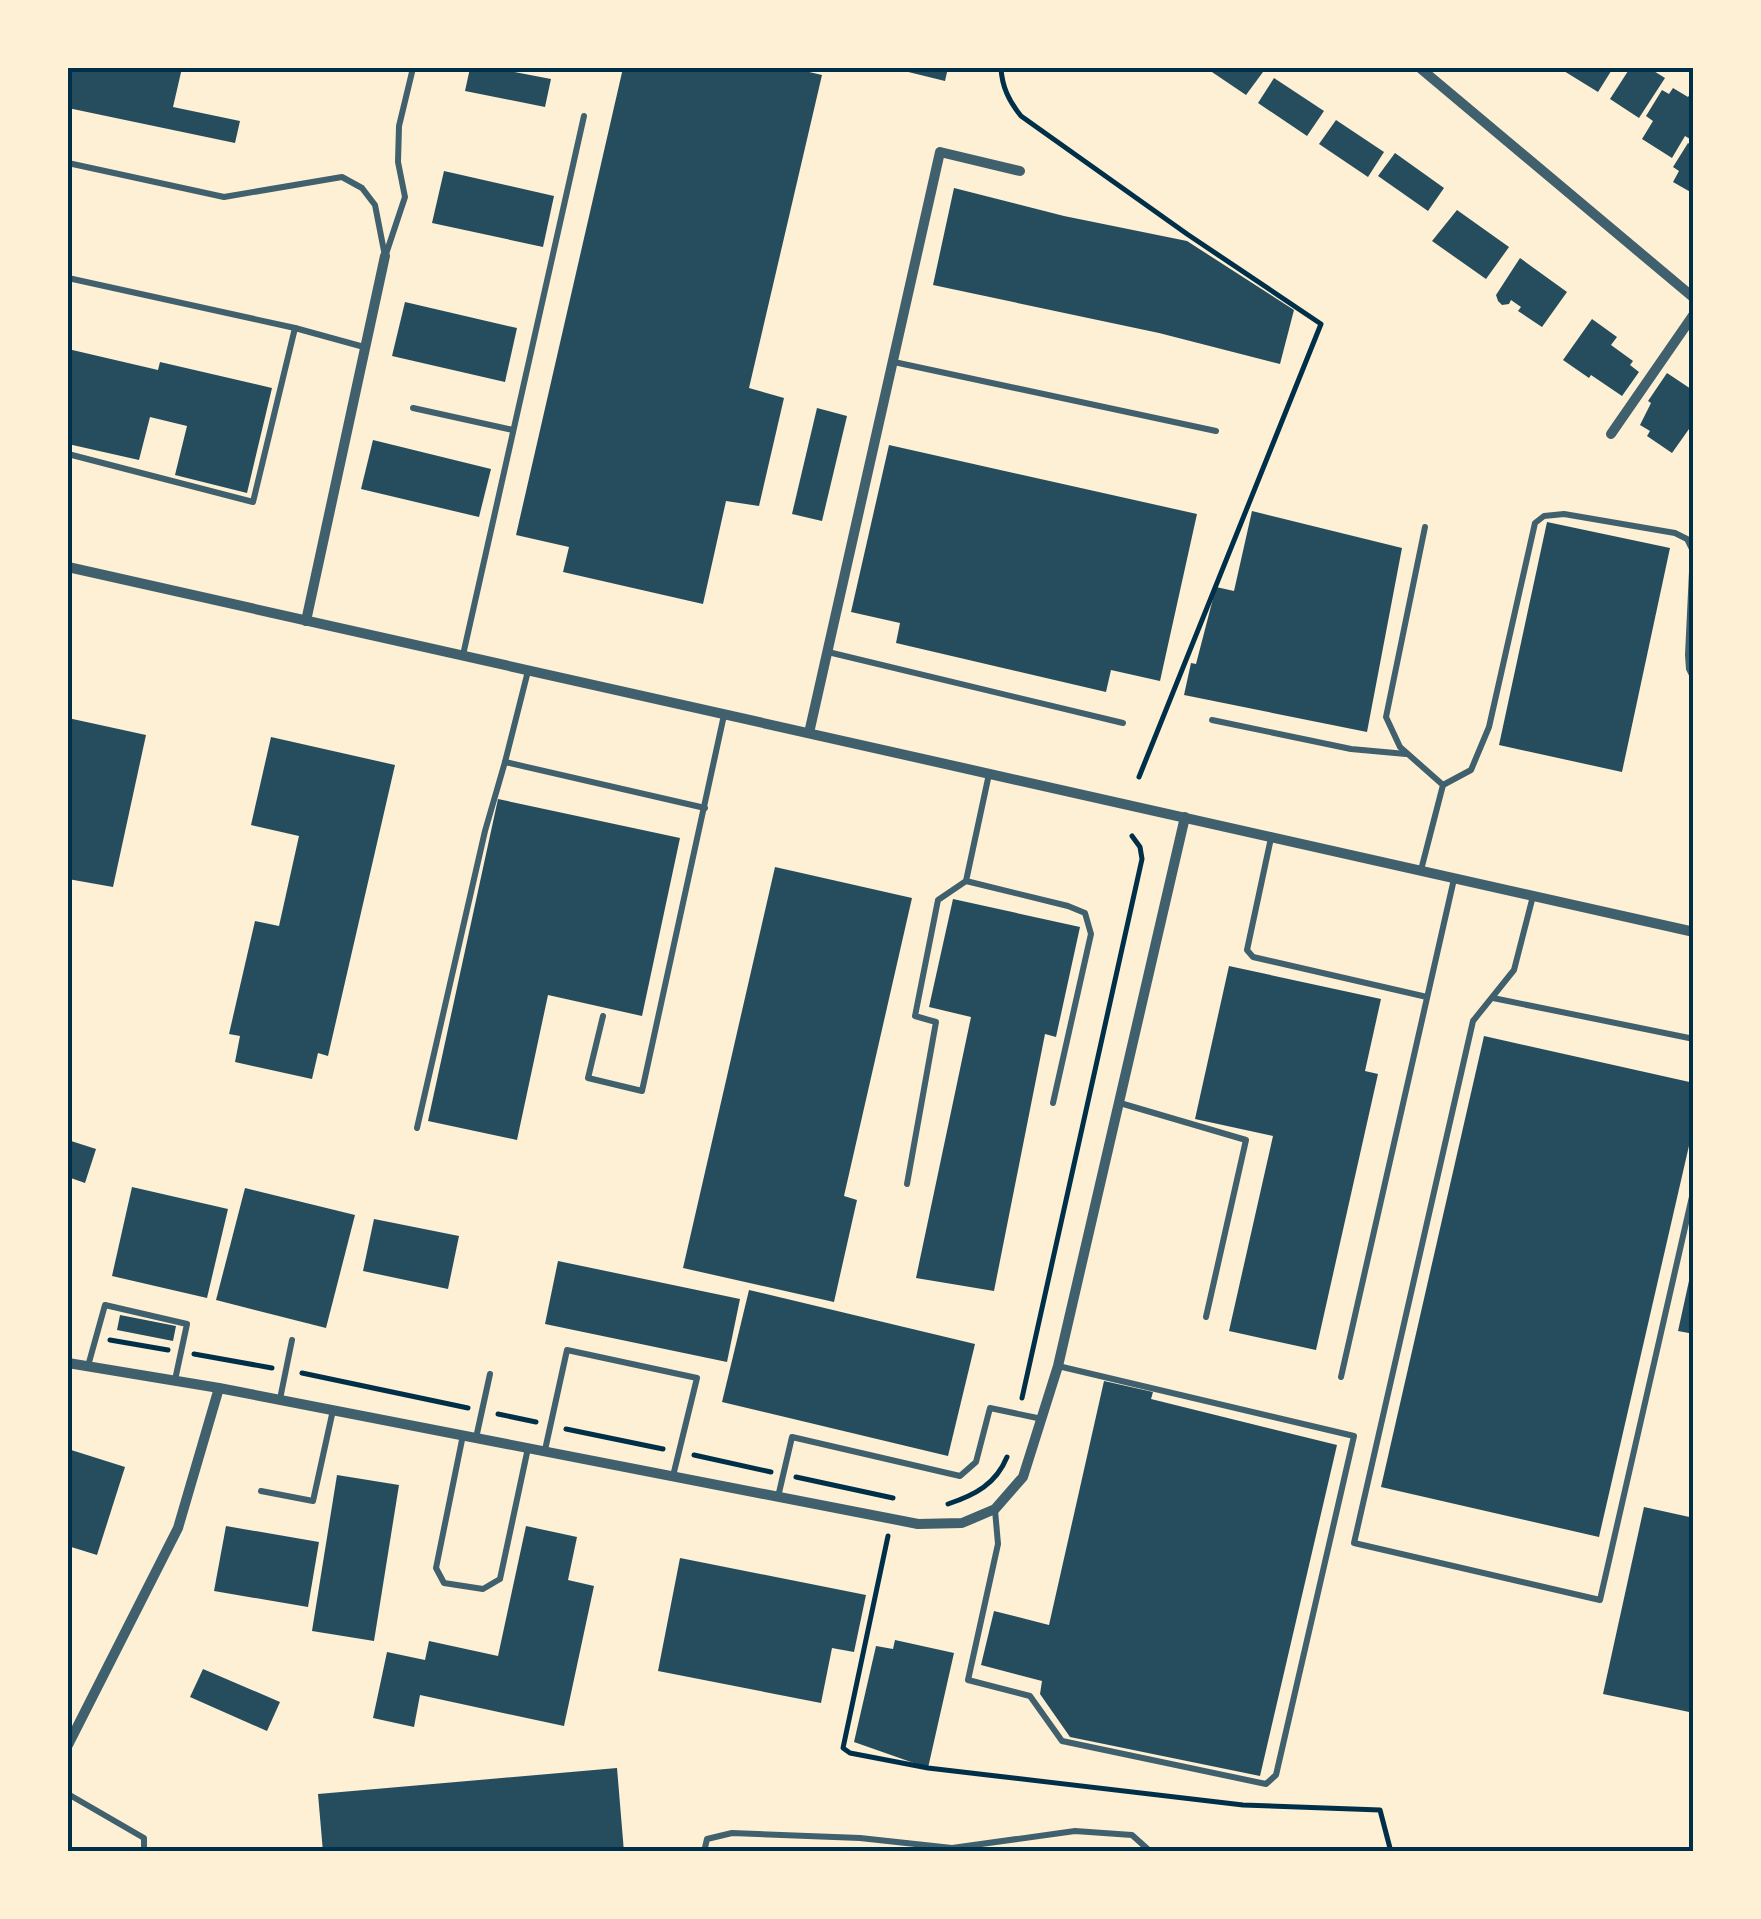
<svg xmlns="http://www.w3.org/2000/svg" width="1761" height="1919" font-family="Overpass,sans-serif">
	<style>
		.building { fill: #264d5e }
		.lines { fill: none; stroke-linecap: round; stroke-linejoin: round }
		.path { stroke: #003049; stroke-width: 5 }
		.service { stroke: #3f606c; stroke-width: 6 }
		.minor { stroke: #3f606c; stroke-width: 10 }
		.neatline { fill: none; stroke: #003049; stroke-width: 4 }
	</style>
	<rect width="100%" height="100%" fill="#fdf0d5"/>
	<g class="building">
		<polygon points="68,68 182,68 173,107 240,121 235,143 68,108"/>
		<polygon points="470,68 494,68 551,79 545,107 465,91"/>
		<polygon points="623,68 792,68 822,75 749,388 784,398 759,506 726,501 703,604 563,572 569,547 516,535"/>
		<polygon points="892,68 948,68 945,81"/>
		<polygon points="1206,68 1257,68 1263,72 1246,95"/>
		<polygon points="1559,68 1613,68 1598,92"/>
		<polygon points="1630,68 1649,68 1665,78 1639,118 1610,99"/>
		<polygon points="1274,78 1324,111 1307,136 1258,103"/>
		<polygon points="1673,88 1688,97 1690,94 1694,96 1694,133 1690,139 1685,136 1672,158 1642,139 1653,121 1646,116 1662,90 1669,94"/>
		<polygon points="1336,120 1384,152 1368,177 1319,144"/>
		<polygon points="1688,143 1694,147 1694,194 1673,182 1679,171 1673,167"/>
		<polygon points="1395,153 1444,188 1428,211 1378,176"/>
		<polygon points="444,171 554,196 543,247 432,223"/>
		<polygon points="954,188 1064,216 1187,241 1294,310 1280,364 1159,333 933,285"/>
		<polygon points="1457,210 1509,247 1486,279 1432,241"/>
		<polygon points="1520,258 1567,292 1542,327 1518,311 1521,307 1511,300 1509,304 1502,305 1498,301 1496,295"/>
		<polygon points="405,302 517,328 505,382 392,356"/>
		<polygon points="1592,319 1617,337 1611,345 1633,361 1630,365 1639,372 1622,396 1591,375 1589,378 1563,360"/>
		<polygon points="68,349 158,370 160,362 272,388 247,493 175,475 187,426 150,417 139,460 68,444"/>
		<polygon points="1667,373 1694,391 1694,429 1692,431 1689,429 1672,453 1647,436 1650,431 1640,425 1651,403 1648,401"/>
		<polygon points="817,408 847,416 822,521 792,514"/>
		<polygon points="373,440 491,469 479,517 361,489"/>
		<polygon points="889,445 1197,514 1160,681 1111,670 1106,692 896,643 900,623 851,612"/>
		<polygon points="1252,511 1402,548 1367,732 1184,695 1191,663 1196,664 1216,587 1234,591"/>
		<polygon points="1547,522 1670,548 1622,772 1499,745"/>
		<polygon points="68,718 146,735 113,887 68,879"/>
		<polygon points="271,737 395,765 328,1056 318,1053 312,1079 235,1062 240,1036 229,1034 255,921 279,926 299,836 251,825"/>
		<polygon points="498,799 680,838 642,1016 548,995 517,1140 428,1121"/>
		<polygon points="775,867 912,898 844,1196 857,1200 834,1302 683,1268"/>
		<polygon points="953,899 1080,927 1056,1037 1045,1034 994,1291 916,1278 971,1017 929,1007"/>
		<polygon points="1229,966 1381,999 1365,1071 1378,1074 1316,1350 1229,1331 1273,1136 1195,1119"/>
		<polygon points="1484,1036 1694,1083 1694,1124 1599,1537 1381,1487"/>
		<polygon points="68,1140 96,1149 85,1183 68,1177"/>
		<polygon points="132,1187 228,1209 207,1298 112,1276"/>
		<polygon points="245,1188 355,1215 326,1328 216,1300"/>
		<polygon points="374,1219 459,1236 448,1289 363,1271"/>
		<polygon points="558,1261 740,1299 727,1362 545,1324"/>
		<polygon points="1692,1267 1694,1267 1694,1334 1678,1331"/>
		<polygon points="749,1290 975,1344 948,1456 722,1402"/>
		<polygon points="120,1315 176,1326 173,1341 117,1330"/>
		<polygon points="1104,1381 1153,1392 1151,1399 1337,1445 1260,1776 1070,1737 1040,1694 1042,1681 981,1665 994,1611 1049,1625"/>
		<polygon points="68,1449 125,1467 97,1555 68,1546"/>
		<polygon points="337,1475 399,1485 374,1641 312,1631"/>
		<polygon points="1644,1507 1694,1518 1694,1713 1603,1694"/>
		<polygon points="226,1526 319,1542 308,1607 214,1591"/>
		<polygon points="526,1526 577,1537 568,1580 594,1586 564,1726 420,1695 414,1727 373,1718 387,1652 425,1660 429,1641 498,1656"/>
		<polygon points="680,1558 866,1595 854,1652 832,1648 821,1703 658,1671"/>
		<polygon points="895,1640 954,1653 928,1768 854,1742 876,1646 893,1649"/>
		<polygon points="203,1669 280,1702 267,1731 190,1697"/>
		<polygon points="617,1768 624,1852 323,1852 318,1794"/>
	</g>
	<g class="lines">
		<g class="path">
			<path d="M 1001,68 C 1002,87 1009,101 1021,116 L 1187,234 L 1321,324 L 1139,777"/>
			<polyline points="110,1340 168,1350"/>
			<polyline points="194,1354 272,1368"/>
			<polyline points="302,1373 468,1408"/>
			<polyline points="1022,1398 1142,859 1140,847 1132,836"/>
			<polyline points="498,1414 536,1422"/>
			<polyline points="566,1429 663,1449"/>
			<polyline points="694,1455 771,1472"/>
			<polyline points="796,1477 893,1498"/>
			<path d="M 948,1504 C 975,1495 996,1484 1007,1457"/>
			<polyline points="888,1536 843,1748 850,1753 928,1768 1243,1805 1380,1810 1391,1852"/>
		</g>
		<g class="service">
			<polyline points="68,163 224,197 342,177 362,188 375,205 385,256"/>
			<polyline points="386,254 405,197 398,162 399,126 413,68"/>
			<polyline points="68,278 295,328 364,347"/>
			<polyline points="894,362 1216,431"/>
			<polyline points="413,408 513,430"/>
			<polyline points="68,454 253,502 295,328"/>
			<polyline points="828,652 1123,723"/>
			<polyline points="463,655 584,116"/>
			<polyline points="528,671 505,762 705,808"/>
			<polyline points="1212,720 1351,749 1406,754"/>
			<polyline points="1443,785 1471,770 1489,727 1535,523 1544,516 1564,514 1675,533 1687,539 1693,551 1688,655 1689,669 1694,679"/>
			<polyline points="1271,838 1247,950 1253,957 1427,997"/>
			<polyline points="1421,870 1443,785 1400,747 1386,717 1425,527"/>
			<polyline points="966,881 1068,906 1085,913 1091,934 1053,1103"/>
			<polyline points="1533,896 1514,970 1473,1021 1354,1543 1600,1600 1694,1188"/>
			<polyline points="1493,998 1694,1039"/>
			<polyline points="603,1016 588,1078 642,1091 724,715"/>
			<polyline points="1120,1103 1246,1140 1206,1317"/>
			<polyline points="417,1128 485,831 505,762"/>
			<polyline points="907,1184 936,1022 915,1016 938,900 966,881 989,774"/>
			<polyline points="88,1366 105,1305 187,1324 175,1380"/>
			<polyline points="1341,1377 1454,879"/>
			<polyline points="280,1399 292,1340"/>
			<polyline points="463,1435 436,1568 444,1583 483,1589 500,1579 528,1448"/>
			<polyline points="476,1438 490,1374"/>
			<polyline points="545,1450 567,1350 697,1378 673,1476"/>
			<polyline points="261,1491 313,1501 333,1410"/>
			<polyline points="778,1497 792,1437 960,1476 976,1462 990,1408 1042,1419"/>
			<polyline points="995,1510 998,1544 968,1680 1030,1696 1062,1741 1266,1784 1276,1775 1354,1436 1058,1366"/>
			<polyline points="68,1794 144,1838 144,1852"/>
			<polyline points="704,1852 707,1839 732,1833 860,1838 952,1848 1075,1831 1132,1835 1151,1852"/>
		</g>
		<g class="minor">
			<polyline points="1420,68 1694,298"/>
			<polyline points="1611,434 1694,314"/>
			<polyline points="68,567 1694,932"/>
			<polyline points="306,621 385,256"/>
			<polyline points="809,733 940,152 1020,171"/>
			<polyline points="68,1363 219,1388 918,1524 962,1523 995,1509 1023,1477 1058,1366 1185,817"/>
			<polyline points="68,1745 178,1528 219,1388"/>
		</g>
	</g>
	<rect width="1761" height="1919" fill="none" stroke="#fdf0d5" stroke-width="140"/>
	<rect x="70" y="70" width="1621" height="1779" class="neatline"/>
</svg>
